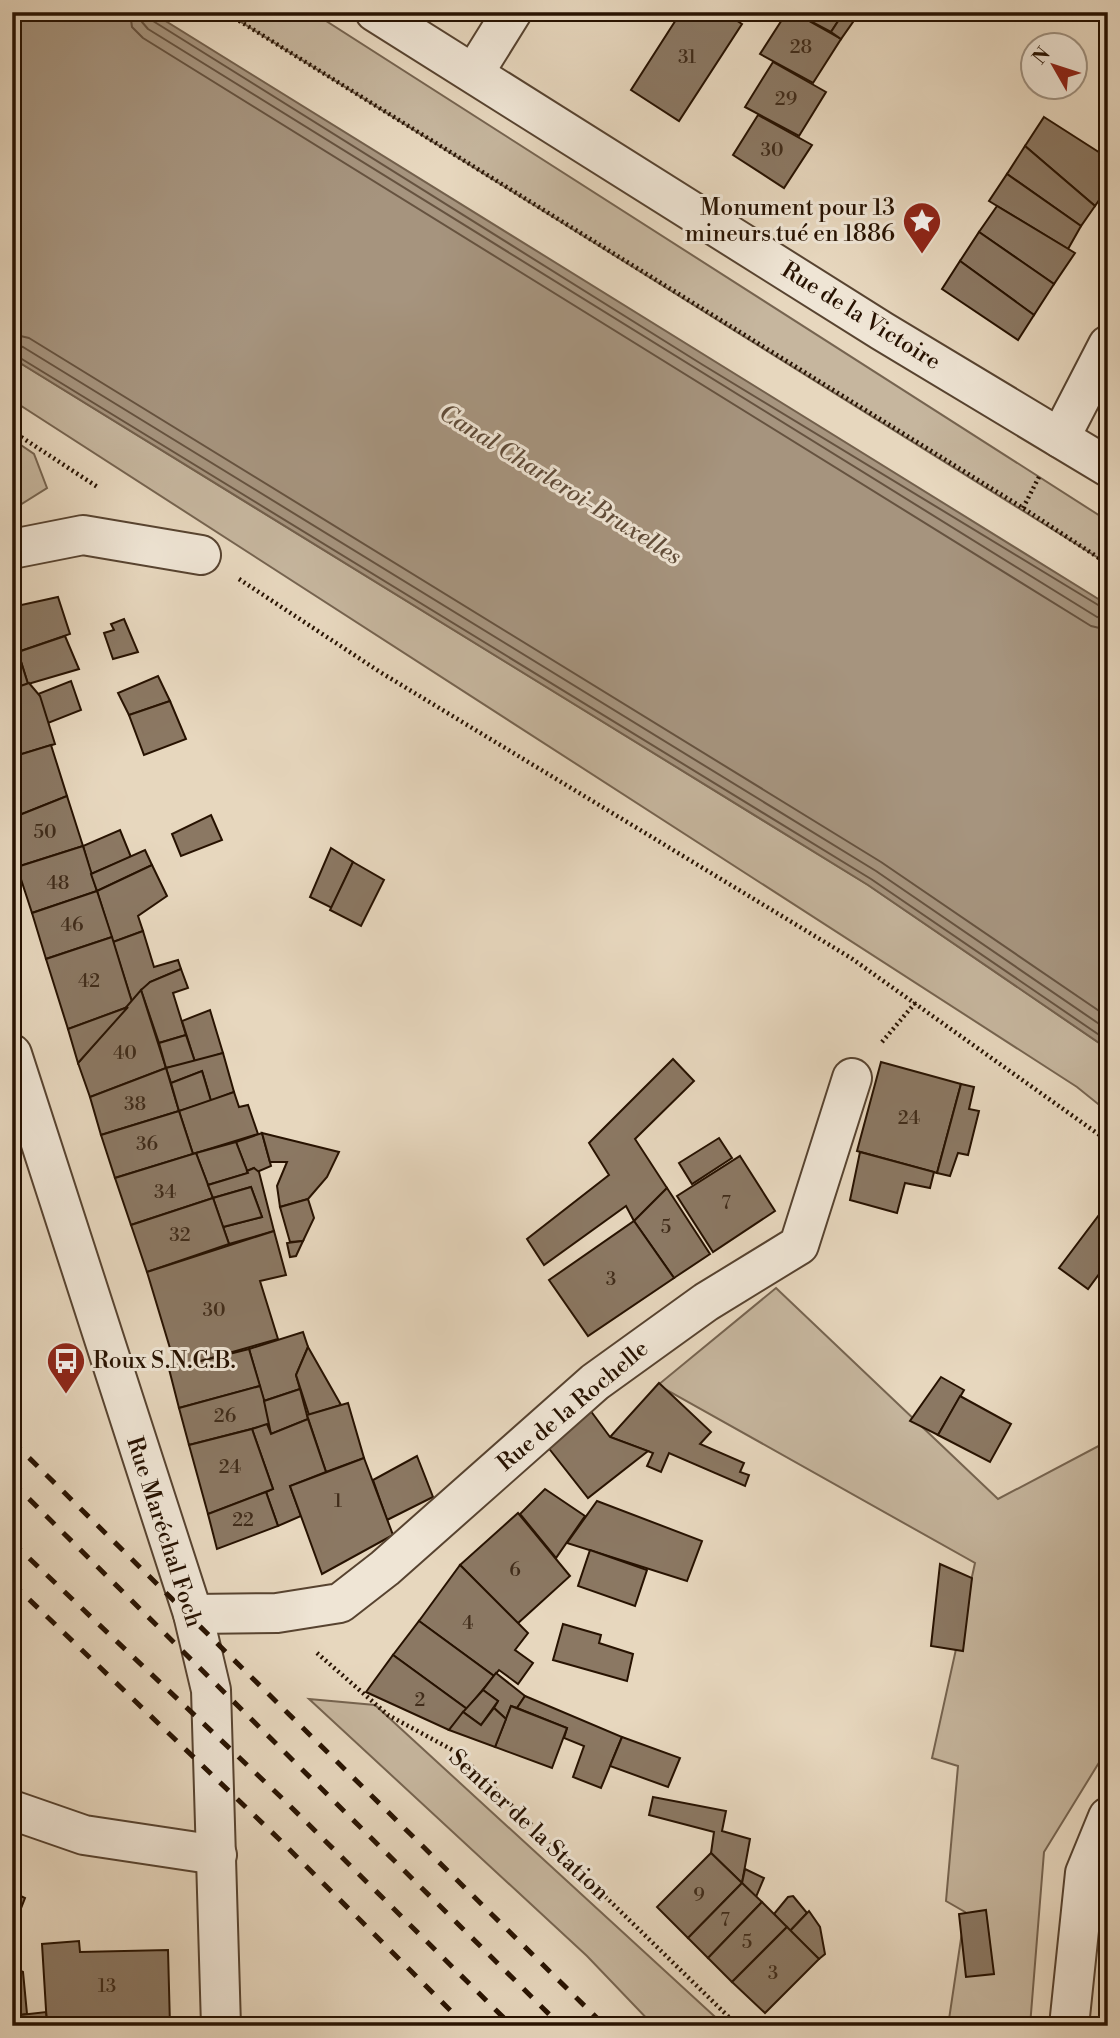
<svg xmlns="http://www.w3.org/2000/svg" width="1120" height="2038" font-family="'Libre Bodoni',serif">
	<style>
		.green { fill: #c6b69e; stroke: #766450; stroke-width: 2 }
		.water { fill: #a6947e; stroke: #73604c; stroke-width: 2 }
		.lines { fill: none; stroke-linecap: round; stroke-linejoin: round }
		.shore { stroke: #665340; stroke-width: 2 }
		.building { fill: #8b7863; stroke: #271201; stroke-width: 2 }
		.minor-casing { stroke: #574330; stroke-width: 42 }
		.path { stroke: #271201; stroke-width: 4.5; stroke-dasharray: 2 3.5; stroke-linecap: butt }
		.minor { stroke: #efe5d5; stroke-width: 38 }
		.rail { stroke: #271201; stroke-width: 5; stroke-dasharray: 12 12; stroke-linecap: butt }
		.labels { text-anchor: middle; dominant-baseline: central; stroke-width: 6; stroke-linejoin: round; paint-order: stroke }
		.number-label { font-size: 19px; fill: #402c1a }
		.poi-label { font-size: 23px; fill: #271201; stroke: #efe5d5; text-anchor: end }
		.street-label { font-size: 23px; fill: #271201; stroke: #efe5d5 }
		.water-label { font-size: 24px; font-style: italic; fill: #604c39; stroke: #efe5d5 }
	</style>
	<rect width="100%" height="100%" fill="#e7d7be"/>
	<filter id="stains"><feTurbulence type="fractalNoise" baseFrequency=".00286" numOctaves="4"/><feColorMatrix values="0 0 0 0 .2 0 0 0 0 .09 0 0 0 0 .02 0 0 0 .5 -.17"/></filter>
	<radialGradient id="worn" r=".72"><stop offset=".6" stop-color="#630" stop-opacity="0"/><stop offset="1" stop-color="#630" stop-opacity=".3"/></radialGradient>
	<g class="green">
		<polygon points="225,12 312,12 1108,521 1108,564"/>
		<polygon points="12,358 868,885 1108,1049 1108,1112 1077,1087 12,400"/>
		<polygon points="12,439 34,454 47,488 12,510"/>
		<polygon points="776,1288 998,1499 1108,1441 1108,1748 1044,1852 1030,2026 948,2026 965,1912 946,1901 958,1766 932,1758 975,1563 658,1385"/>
		<polygon points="309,1699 375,1705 725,2026 654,2026 587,1956"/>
	</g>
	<polygon class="water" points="12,12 151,12 1108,605 1108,1049 868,885 12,358"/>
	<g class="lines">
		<g class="shore">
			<polyline points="130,12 132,27 143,38 1091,626 1108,630"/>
			<polyline points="140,12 142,22 148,29 1097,617 1108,619"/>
			<polyline points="149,12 153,21 703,365 1108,611"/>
			<polyline points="12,334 29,338 881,862 1108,1017"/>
			<polyline points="12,344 23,347 876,871 1108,1030"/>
			<polyline points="12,353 871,879 1108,1041"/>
		</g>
	</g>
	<g class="building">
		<polygon points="681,12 723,12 742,24 679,121 631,90"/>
		<polygon points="787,12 793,12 841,39 813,83 760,54"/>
		<polygon points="793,12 844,12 831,32"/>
		<polygon points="844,12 860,12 841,39 831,32"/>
		<polygon points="773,62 826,92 799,136 745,107"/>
		<polygon points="758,115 812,145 784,188 733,155"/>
		<polygon points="1044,117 1108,158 1108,187 1095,206 1025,146"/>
		<polygon points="1025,146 1095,206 1081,226 1007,174"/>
		<polygon points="1007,174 1081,226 1068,249 989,201"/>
		<polygon points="997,206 1075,253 1054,284 979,232"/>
		<polygon points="979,232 1054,284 1034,315 960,261"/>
		<polygon points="960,261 1034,315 1018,340 942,289"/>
		<polygon points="58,597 70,634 18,652 12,632 12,607"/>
		<polygon points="124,619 138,652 113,659 104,633 114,630 111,624"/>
		<polygon points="12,632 18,652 12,653"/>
		<polygon points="65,636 79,669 28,684 18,652"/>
		<polygon points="18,652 28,684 12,689 12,653"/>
		<polygon points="158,676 170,701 129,715 118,693"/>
		<polygon points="71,681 81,710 48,723 38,694"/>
		<polygon points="29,683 40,696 55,744 12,757 12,689"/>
		<polygon points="170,701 186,739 144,755 129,715"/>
		<polygon points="51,745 67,796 12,818 12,757"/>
		<polygon points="67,796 83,846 17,867 12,851 12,818"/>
		<polygon points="211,815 222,840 181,856 172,834"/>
		<polygon points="120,830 131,857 91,874 83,846"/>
		<polygon points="83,846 97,891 32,913 17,867"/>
		<polygon points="331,848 353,862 332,908 310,897"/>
		<polygon points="145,850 152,865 97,891 91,874"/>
		<polygon points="353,862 384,880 361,926 330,910"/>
		<polygon points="152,865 167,896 138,916 143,931 113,942 97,891"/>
		<polygon points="97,891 112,937 46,959 32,913"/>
		<polygon points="143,931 154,967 178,960 181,969 150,982 132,1002 113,942"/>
		<polygon points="112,937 132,1002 128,1007 68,1029 46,959"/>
		<polygon points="181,969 188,988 173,993 186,1035 159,1043 141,990 150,982"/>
		<polygon points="141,990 166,1068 90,1097 78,1063"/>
		<polygon points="128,1007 78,1063 68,1029"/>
		<polygon points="210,1010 223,1053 195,1062 182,1021"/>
		<polygon points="186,1035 195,1062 166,1068 159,1043"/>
		<polygon points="223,1053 234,1092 211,1101 202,1071 171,1083 166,1068"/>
		<polygon points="673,1059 694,1081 635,1139 667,1188 634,1221 626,1206 544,1265 527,1239 609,1175 589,1143"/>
		<polygon points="881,1062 961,1084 937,1173 857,1151"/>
		<polygon points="166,1068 179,1111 101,1135 90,1097"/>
		<polygon points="202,1071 211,1101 179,1111 171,1083"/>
		<polygon points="961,1084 974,1087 969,1109 979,1111 968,1155 958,1153 950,1176 937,1173"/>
		<polygon points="234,1092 239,1107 248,1105 258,1134 193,1154 179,1111"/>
		<polygon points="179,1111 193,1154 115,1178 101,1135"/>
		<polygon points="262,1133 271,1166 257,1172 254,1168 247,1171 236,1142"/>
		<polygon points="262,1133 339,1152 327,1177 308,1199 280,1207 277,1186 287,1162 270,1162"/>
		<polygon points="719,1138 732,1158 692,1184 679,1163"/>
		<polygon points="236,1142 248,1173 208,1185 196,1153"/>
		<polygon points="860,1152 934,1172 930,1188 905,1183 897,1213 850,1200"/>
		<polygon points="196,1153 213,1198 131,1225 115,1178"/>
		<polygon points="740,1156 775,1211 713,1252 677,1196"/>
		<polygon points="254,1168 259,1172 274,1231 229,1244 223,1227 262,1217 251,1187 213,1198 208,1185 248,1173 247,1171"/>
		<polygon points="251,1187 262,1217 223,1227 213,1198"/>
		<polygon points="667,1188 710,1254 674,1278 634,1221"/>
		<polygon points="213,1198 229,1244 147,1272 131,1225"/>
		<polygon points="308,1199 314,1218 303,1241 290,1242 280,1207"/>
		<polygon points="1108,1203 1108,1262 1088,1289 1059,1268"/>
		<polygon points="634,1221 674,1278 588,1336 549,1280"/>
		<polygon points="274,1231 286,1275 260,1281 278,1339 176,1368 147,1272"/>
		<polygon points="303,1241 296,1256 290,1257 287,1243"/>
		<polygon points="12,1323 18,1335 12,1339"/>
		<polygon points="303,1332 308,1347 296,1375 300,1389 264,1401 249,1349"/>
		<polygon points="308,1347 341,1405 309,1415 296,1375"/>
		<polygon points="249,1349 260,1386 179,1408 169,1369"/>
		<polygon points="941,1377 964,1390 938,1435 910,1421"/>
		<polygon points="659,1383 711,1432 700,1444 744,1463 740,1472 749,1475 745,1486 669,1453 661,1472 647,1466 653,1453 610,1437"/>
		<polygon points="260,1386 271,1424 189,1445 179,1408"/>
		<polygon points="300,1389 308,1419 271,1434 264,1401"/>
		<polygon points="960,1396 1011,1424 990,1462 938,1435"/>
		<polygon points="348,1403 364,1458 326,1472 307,1415"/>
		<polygon points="590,1410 610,1437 648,1451 588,1498 547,1446"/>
		<polygon points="308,1419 326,1472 290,1486 301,1516 278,1526 266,1492 273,1489 252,1429 267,1424 271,1434"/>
		<polygon points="252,1429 273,1489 208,1514 189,1445"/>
		<polygon points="417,1456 433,1497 387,1520 373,1480"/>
		<polygon points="364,1458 393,1535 322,1574 290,1486"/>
		<polygon points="545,1489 585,1516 556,1558 520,1514"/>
		<polygon points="266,1492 278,1526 217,1549 208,1514"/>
		<polygon points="597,1501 702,1541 687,1581 567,1543"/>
		<polygon points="518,1513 570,1576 517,1624 460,1565"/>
		<polygon points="590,1550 647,1570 635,1606 578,1586"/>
		<polygon points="940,1564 972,1578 963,1651 931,1646"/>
		<polygon points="460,1565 528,1633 515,1650 533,1663 518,1684 499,1670 494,1676 419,1621"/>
		<polygon points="419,1621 494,1676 467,1709 393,1655"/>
		<polygon points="563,1624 601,1635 599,1643 633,1654 627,1681 553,1660"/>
		<polygon points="393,1655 467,1709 449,1730 366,1692"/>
		<polygon points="496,1673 525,1696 517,1708 511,1706 506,1719 494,1708 498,1701 483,1690"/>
		<polygon points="483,1690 498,1701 481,1725 463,1712"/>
		<polygon points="525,1696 622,1737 601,1788 573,1777 584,1746 564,1738 567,1728 517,1708"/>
		<polygon points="511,1706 567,1728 552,1768 495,1747"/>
		<polygon points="494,1708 506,1719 495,1747 449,1730 463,1712 481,1725"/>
		<polygon points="622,1737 680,1758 668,1787 610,1766"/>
		<polygon points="653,1797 726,1811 722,1831 750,1839 742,1883 711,1853 714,1832 649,1815"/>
		<polygon points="711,1853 742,1883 688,1938 657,1907"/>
		<polygon points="745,1869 764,1878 756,1897 742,1883"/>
		<polygon points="742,1883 762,1902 708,1958 688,1938"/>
		<polygon points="12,1892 25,1898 16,1921 12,1923"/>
		<polygon points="793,1896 807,1913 790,1931 774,1914 788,1897"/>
		<polygon points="762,1902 787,1927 732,1982 708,1958"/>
		<polygon points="986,1910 994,1974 966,1977 959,1914"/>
		<polygon points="809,1911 820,1927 825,1954 819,1959 790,1931"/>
		<polygon points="787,1927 819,1959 765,2013 732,1982"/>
		<polygon points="79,1941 80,1952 168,1950 170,2026 47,2026 42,1944"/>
		<polygon points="12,1967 23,1972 27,2014 12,2016"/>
		<polygon points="46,2012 47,2026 12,2026 12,2016"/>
	</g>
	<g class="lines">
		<g class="minor-casing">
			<g id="minor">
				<polyline points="375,12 882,331 1108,467"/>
				<polyline points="474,73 512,12"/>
				<polyline points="1060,438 1108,345"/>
				<polyline points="12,549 83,535 201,555"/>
				<polyline points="12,1054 193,1614 211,1690 221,2026"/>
				<polyline points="193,1614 277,1613 340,1603 385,1568 595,1382 706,1302 799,1245 852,1078"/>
				<polyline points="12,1810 84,1835 217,1855"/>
				<polyline points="1069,2026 1085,1873 1108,1817"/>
			</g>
		</g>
		<g class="path">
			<polyline points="225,12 1023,508 1108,564"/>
			<polyline points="12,431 99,488"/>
			<polyline points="1023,508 1039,477"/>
			<polyline points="239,579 380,672 851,958 1108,1141"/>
			<polyline points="882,1042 916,1002"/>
			<polyline points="317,1653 388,1715 458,1753 738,2026"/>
		</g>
		<use href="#minor" class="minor"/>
		<g class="rail">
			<polyline points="12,1441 605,2026"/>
			<polyline points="12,1482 561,2026"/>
			<polyline points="12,1542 283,1799 512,2026"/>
			<polyline points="12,1583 280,1840 466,2026"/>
		</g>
	</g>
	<defs>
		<g id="sight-pin" transform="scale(2.0125)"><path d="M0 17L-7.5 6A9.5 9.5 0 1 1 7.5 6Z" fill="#8f2418" stroke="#efe5d5"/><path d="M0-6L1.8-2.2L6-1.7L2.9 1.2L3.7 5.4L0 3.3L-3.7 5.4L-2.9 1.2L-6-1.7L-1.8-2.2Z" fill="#fff"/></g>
		<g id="bus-pin" transform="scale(2.0125)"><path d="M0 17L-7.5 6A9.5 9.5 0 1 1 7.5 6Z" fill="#8f2418" stroke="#efe5d5"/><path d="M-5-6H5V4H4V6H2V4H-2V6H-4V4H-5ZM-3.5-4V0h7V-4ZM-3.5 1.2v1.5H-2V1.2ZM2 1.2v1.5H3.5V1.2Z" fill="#fff"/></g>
	</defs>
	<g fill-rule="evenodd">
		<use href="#sight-pin" x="922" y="221"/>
		<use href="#bus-pin" x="66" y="1361"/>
	</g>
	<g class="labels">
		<g class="number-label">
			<text x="801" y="47">28</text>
			<text x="687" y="57">31</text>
			<text x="786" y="99">29</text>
			<text x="772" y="150">30</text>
			<text x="45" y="832">50</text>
			<text x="58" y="883">48</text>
			<text x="72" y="925">46</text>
			<text x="89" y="981">42</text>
			<text x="125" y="1053">40</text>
			<text x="135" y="1104">38</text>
			<text x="909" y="1118">24</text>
			<text x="147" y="1144">36</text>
			<text x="165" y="1192">34</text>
			<text x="726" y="1203">7</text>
			<text x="666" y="1227">5</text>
			<text x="180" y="1235">32</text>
			<text x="611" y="1279">3</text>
			<text x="214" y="1310">30</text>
			<text x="225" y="1416">26</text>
			<text x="230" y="1467">24</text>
			<text x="338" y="1501">1</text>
			<text x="243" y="1520">22</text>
			<text x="515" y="1570">6</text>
			<text x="468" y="1623">4</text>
			<text x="420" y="1700">2</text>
			<text x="699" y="1895">9</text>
			<text x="725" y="1920">7</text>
			<text x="747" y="1942">5</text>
			<text x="773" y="1973">3</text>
			<text x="107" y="1986">13</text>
		</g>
		<g class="poi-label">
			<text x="895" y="208">Monument pour 13<tspan x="895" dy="26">mineurs tué en 1886</tspan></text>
			<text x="93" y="1361" text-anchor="start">Roux S.N.C.B.</text>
		</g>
		<g class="street-label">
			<text transform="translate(861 316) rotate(32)">Rue de la Victoire</text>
			<text transform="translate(573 1406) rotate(-40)">Rue de la Rochelle</text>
			<text transform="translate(164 1532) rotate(72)">Rue Maréchal Foch</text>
			<text transform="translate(529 1825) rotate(43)">Sentier de la Station</text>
		</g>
		<g class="water-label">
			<text transform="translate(560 485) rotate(32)">Canal Charleroi-Bruxelles</text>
		</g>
	</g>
	<rect width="1120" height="2038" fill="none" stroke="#e7d7be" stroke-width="42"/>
	<rect x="14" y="14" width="1092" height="2010" fill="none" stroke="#271201" stroke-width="3.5"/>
	<rect x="21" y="21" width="1078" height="1996" fill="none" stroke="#271201" stroke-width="2"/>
	<g transform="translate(1054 66) rotate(309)"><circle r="33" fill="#efe5d5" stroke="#9f9180" stroke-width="2"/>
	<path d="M0-5L12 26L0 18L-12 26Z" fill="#8f2418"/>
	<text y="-10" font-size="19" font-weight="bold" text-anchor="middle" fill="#271201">N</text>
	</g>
	<rect width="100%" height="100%" filter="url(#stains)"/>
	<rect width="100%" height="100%" fill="url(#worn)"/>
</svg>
